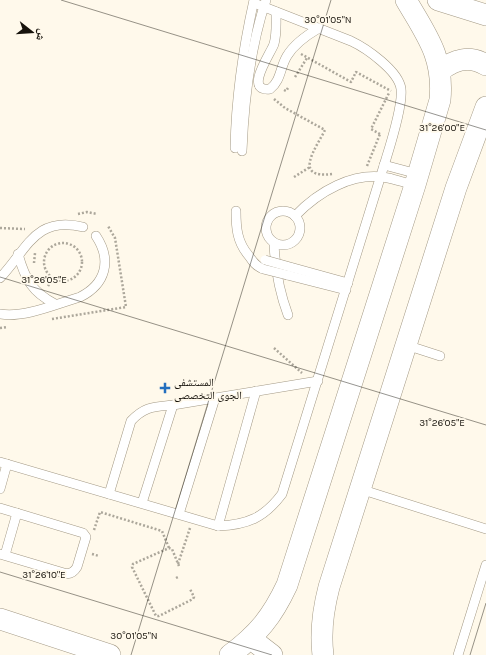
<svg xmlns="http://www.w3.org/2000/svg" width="486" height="655" font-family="Karla,'Noto Naskh Arabic',sans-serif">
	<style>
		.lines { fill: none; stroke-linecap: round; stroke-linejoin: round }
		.service-casing { stroke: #a39985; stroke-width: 10 }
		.tertiary-casing { stroke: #a39985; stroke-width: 22 }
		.path { stroke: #aca79b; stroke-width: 2.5; stroke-dasharray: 2 2; stroke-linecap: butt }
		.service { stroke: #fff; stroke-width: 9 }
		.tertiary { stroke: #fff; stroke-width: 21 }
		.service-bridge-casing { stroke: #a39985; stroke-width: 10; stroke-linecap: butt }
		.service-bridge { stroke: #fff; stroke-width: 9 }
		.ticks { fill: none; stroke: #17130c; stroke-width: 1; stroke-opacity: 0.45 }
		.poi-dot { fill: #236fbe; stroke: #fff9eb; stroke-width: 1.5 }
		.labels { text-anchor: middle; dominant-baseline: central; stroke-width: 3.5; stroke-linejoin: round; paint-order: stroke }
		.poi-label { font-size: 11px; fill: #17130c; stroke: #fff9eb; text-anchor: start }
		.ticks-label { font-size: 10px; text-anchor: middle; fill: #17130c; stroke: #fff9eb; stroke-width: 3.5; stroke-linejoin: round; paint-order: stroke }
	</style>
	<rect width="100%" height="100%" fill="#fff9eb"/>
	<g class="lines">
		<g class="service-casing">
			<g id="service">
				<path d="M 276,12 C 276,23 277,33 274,44 C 271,53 243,92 270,89 C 281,81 280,67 287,56 C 294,44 307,35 319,28"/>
				<path d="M 235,148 C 236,99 243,49 254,0"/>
				<path d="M 242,151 C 244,101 250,48 266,0"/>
				<polyline points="384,165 418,174"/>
				<path d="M 236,211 C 236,228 237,242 249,256 C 253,262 256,266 263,269"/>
				<circle cx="283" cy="228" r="17"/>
				<path d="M 295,216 C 318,192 353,171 388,178 C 397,180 406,183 415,185"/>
				<path d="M 274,243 C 275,268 279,291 288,315"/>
				<path d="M 18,254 C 25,279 32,292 55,304"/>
				<polyline points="290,267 348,283"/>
				<polyline points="287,275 346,290"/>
				<path d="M 0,278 C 27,250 35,215 83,227"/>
				<path d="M 0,314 C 25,318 56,304 80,297 C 106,284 112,260 96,236"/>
				<polyline points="406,345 440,356"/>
				<path d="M 0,462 L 218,526 C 247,525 264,518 282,494 L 386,159 C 391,143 403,105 401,89 C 399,71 366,48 351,41 L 254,3"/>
				<polyline points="0,489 7,464"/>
				<polyline points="360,489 486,529"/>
				<path d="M 109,494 L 131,421 C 145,406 154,407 173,405 L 318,381"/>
				<polyline points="142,503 173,405"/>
				<path d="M 0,508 L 83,533 L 86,537 L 77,567 C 74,572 70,575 64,573 L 0,554"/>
				<polyline points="179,514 215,398"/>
				<polyline points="218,526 256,391"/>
				<polyline points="5,555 17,513"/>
				<polyline points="458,655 486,565"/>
			</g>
		</g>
		<g class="tertiary-casing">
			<g id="tertiary">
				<polyline points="438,0 486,15"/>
				<path d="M 440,71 C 454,59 470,55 486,65"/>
				<polyline points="0,619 110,655"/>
				<polyline points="252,637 259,645 272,655"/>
				<path d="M 230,655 C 258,634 272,617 287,585 L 415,185 L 440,100 C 444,57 427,36 406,0"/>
				<path d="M 323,655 C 320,631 323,610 329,587 L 456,188 L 486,107"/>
			</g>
		</g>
		<g class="path">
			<polyline points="301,54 351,82 356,72 391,91"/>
			<polyline points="295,77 307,58"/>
			<polyline points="284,90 286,91 288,88"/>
			<path d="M 274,99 L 285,108 L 325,130 C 316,148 292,179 332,174"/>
			<polyline points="380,134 371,129 389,93"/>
			<polyline points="367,166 380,134"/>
			<polyline points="294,177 310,167"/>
			<polyline points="78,214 87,212 97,214"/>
			<polyline points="0,228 25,229"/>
			<circle cx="63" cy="262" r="19"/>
			<polyline points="34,263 35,253"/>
			<polyline points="48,286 53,278"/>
			<polyline points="52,319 126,307 115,238 108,226"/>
			<polyline points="0,328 7,327"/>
			<polyline points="274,348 302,373"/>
			<polyline points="94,530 100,512 162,531 169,548"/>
			<polyline points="92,554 99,556"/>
			<polyline points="178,564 190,528"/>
			<polyline points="179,566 172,549 169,548 133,564 132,567 156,616 159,616 193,599 194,597 190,589"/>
			<polyline points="176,578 178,577"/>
		</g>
		<use href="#service" class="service"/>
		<use href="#tertiary" class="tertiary"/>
		<g class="service-bridge-casing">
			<g id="service-bridge">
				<polyline points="265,260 290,267"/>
				<polyline points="263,269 287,275"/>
			</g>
		</g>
		<use href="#service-bridge" class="service-bridge"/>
	</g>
	<path class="ticks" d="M 61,0 L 486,130M 0,277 L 486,425M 0,572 L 272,655M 131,655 L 331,0M 470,655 L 486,603"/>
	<path class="poi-dot" d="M163 382h4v4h4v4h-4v4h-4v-4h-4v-4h4z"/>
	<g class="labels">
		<g class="poi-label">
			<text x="174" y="382">المستشفى<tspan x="174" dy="13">الجوى التخصصى</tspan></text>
		</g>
	</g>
	<g class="ticks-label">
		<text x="328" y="23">30°01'05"N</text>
		<text x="442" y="131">31°26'00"E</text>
		<text x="44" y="283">31°26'05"E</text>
		<text x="442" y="426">31°26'05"E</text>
		<text x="44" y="578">31°26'10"E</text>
		<text x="134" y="639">30°01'05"N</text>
	</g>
	<g transform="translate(32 32) rotate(107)" stroke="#fff9eb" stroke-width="3" paint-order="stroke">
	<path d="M0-3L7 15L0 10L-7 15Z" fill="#17130c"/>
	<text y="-6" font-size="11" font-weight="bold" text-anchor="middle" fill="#17130c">ش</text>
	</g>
</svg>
